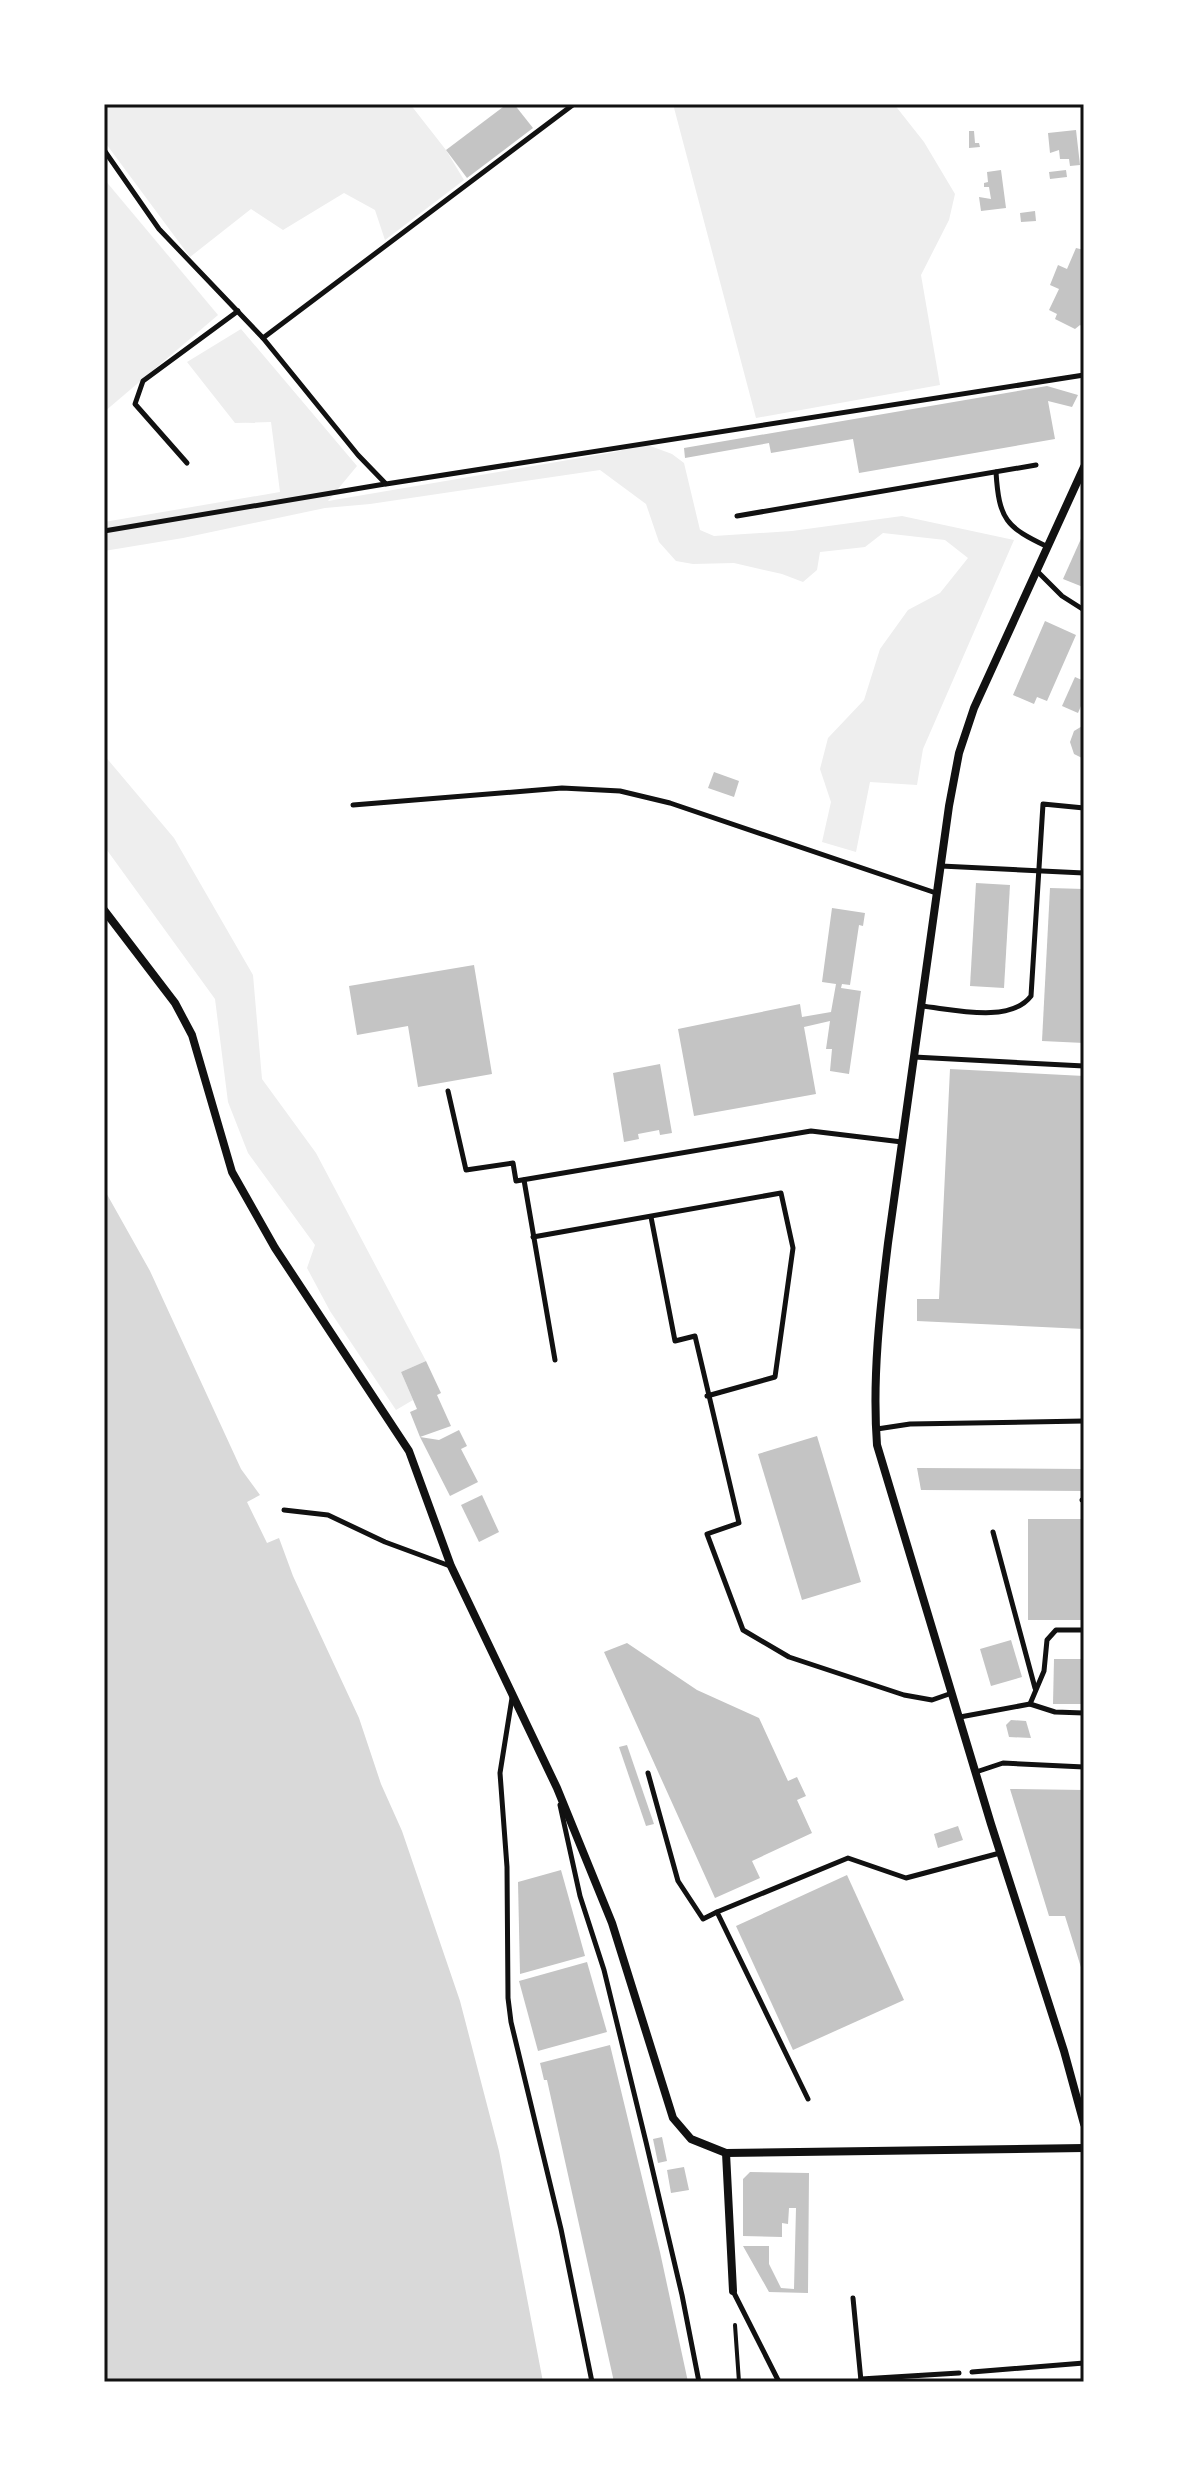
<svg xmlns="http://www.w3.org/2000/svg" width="1188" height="2486" font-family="Jost,sans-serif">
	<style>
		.green { fill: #eee }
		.water { fill: #d9d9d9 }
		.building { fill: #c4c4c4 }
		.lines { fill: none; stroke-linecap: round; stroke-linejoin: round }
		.path { stroke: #111; stroke-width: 4 }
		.service { stroke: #111; stroke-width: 5 }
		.minor { stroke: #111; stroke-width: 8 }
		.neatline { fill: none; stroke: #111; stroke-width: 3 }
	</style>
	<rect width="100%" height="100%" fill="#fff"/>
	<g class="green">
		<polygon points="104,104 410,104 446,150 464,180 385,240 375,210 344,193 283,230 251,209 190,257 104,141"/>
		<polygon points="673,104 894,104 924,142 955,194 949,220 921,275 940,385 756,418"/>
		<polygon points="104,179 218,315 104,412"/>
		<polygon points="241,329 357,466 328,501 615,452 645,444 672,454 684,463 700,530 714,536 792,531 902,516 1014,540 923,749 917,785 870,782 856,852 822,842 831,802 820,769 828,738 864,700 880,649 908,610 940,593 968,558 945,540 883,533 865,547 820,552 817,570 803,582 782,574 734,563 693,564 676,561 659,542 646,504 600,470 370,504 325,508 183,538 104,551 104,522 280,492 271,422 235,423 187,362"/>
		<polygon points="104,755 174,838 253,975 262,1079 316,1153 426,1361 401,1372 413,1400 396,1410 330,1311 307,1268 315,1245 248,1153 228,1102 215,999 104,846"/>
	</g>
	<polygon class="water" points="104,1189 150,1271 241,1469 260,1495 247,1502 267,1543 279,1538 293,1576 359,1718 381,1784 402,1831 460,2001 499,2151 543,2382 104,2382"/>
	<g class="building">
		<polygon points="507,104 514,104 533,128 467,178 446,150"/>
		<polygon points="1076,130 1080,165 1070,166 1069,159 1060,159 1059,150 1050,153 1048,133"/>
		<polygon points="969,131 974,131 975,143 979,143 980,147 969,148"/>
		<polygon points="1001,170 1006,208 981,211 979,197 991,199 989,187 984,187 984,183 988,182 987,172"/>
		<polygon points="1066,170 1067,177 1050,179 1049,172"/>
		<polygon points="1035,211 1036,221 1021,222 1020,213"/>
		<polygon points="1076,248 1084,250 1084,327 1080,325 1075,329 1055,319 1057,314 1049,310 1059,289 1050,285 1058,265 1067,269"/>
		<polygon points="1047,386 1078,395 1072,407 1048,401 1055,439 859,473 853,439 771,453 769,443 685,458 684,448"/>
		<polygon points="1084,532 1084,583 1083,587 1063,579"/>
		<polygon points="1045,621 1076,635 1047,701 1037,697 1034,704 1013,695"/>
		<polygon points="1075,677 1084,681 1084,699 1078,713 1062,706"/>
		<polygon points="1084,725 1084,759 1074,754 1070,742 1074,731"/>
		<polygon points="714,772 739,781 734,797 708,788"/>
		<polygon points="976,883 1010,885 1004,988 970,986"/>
		<polygon points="1050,888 1084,889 1084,1043 1042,1041"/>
		<polygon points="832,908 865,913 863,926 859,925 850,985 842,984 841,988 861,991 849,1074 830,1071 832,1049 826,1049 830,1021 804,1027 816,1094 694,1116 678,1029 800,1004 802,1017 831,1012 836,984 822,982"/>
		<polygon points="474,965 492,1074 418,1087 408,1026 357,1035 349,986"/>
		<polygon points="660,1064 672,1133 660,1135 659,1130 638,1134 639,1139 624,1142 613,1073"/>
		<polygon points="950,1069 1084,1076 1084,1329 917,1321 917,1299 939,1299"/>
		<polygon points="426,1361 441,1393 437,1395 451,1426 420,1437 410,1412 417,1409 401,1372"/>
		<polygon points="459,1430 467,1446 461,1449 478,1482 450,1496 420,1437 439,1440"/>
		<polygon points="817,1436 861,1582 802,1600 758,1454"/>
		<polygon points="917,1468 1084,1469 1084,1491 921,1490"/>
		<polygon points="482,1495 499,1532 479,1542 461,1505"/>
		<rect x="1028" y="1519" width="56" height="101"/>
		<polygon points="1011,1640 1022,1677 991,1686 980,1649"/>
		<polygon points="627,1643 697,1690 759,1718 788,1781 797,1777 806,1796 797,1800 812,1833 752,1861 760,1878 715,1898 604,1652"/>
		<polygon points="1054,1659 1084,1659 1084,1704 1053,1704"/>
		<polygon points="1011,1720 1026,1721 1031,1738 1009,1737 1006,1725"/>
		<polygon points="627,1745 654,1824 646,1826 619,1747"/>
		<polygon points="1010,1789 1084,1790 1084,1977 1065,1916 1049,1916"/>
		<polygon points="958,1826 963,1840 938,1848 934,1834"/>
		<polygon points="561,1870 585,1956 520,1974 518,1882"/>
		<polygon points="847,1875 904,2000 793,2050 736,1926"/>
		<polygon points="587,1962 607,2032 538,2051 519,1981"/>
		<polygon points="610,2045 660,2252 688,2382 614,2382 547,2080 544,2080 540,2063"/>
		<polygon points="662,2137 667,2161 658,2163 653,2139"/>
		<polygon points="684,2167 689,2190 671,2193 667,2170"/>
		<polygon points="750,2172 809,2173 808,2293 769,2292 743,2246 769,2246 769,2264 781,2288 794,2289 796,2208 789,2208 788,2224 782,2223 782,2237 743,2236 743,2179"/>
	</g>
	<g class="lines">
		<polyline class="path" points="735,2325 739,2382"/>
		<g class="service">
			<polyline points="104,150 159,229 263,338 358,455 386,484 1084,375"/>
			<polyline points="263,338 574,104"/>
			<polyline points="187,463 135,404 143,381 238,311"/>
			<path d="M 996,472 C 999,520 1006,527 1048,547"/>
			<polyline points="737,516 1036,465"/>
			<polyline points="104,531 385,484"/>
			<polyline points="1038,572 1062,596 1084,610"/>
			<polyline points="353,805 562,788 620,791 670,803 936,893"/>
			<polyline points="941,866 1084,873"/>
			<path d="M 921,1006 C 952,1009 1010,1024 1031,996 L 1043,804 L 1084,808"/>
			<polyline points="914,1057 1084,1066"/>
			<polyline points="448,1091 466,1170 513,1163 516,1181 811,1131 902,1142"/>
			<polyline points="524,1180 555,1360"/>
			<polyline points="651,1217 675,1341 695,1336 739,1523 707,1534 743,1630 789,1657 904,1695 932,1700 952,1693"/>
			<polyline points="533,1237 781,1193 793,1248 775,1377 707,1396"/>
			<polyline points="877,1429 910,1424 1084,1421"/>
			<polyline points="1082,1500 1084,1500"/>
			<polyline points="284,1510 328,1515 385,1542 450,1566"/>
			<polyline points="993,1532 1035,1688"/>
			<polyline points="512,1698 500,1773 507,1867 508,1998 511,2022 561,2229 592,2382"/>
			<polyline points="1030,1704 1044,1671 1047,1640 1056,1630 1084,1630"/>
			<polyline points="960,1717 1030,1704 1055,1712 1084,1713"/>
			<polyline points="976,1772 1003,1763 1084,1767"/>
			<polyline points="648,1773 678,1881 703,1919 717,1912"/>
			<polyline points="560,1805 580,1896 604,1970 646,2142 682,2295 699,2382"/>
			<polyline points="808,2099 717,1912 848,1858 906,1878 1000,1853"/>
			<polyline points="733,2291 779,2382"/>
			<polyline points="853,2298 861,2381"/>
			<polyline points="972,2372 1084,2363"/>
			<polyline points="861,2379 959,2373"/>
		</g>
		<g class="minor">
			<path d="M 1084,467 L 974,708 L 959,753 L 949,806 L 888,1243 C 880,1309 872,1378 877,1445 L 991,1824 L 1064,2051 L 1084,2124"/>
			<polyline points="104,910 175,1003 192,1035 232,1172 275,1248 409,1451 451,1566 557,1788 612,1923 673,2118 691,2139 726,2153 1084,2148"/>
			<polyline points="726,2153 733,2291"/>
		</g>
	</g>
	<rect width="1188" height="2486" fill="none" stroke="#ffffff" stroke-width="212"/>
	<rect x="106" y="106" width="976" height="2274" class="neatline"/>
</svg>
